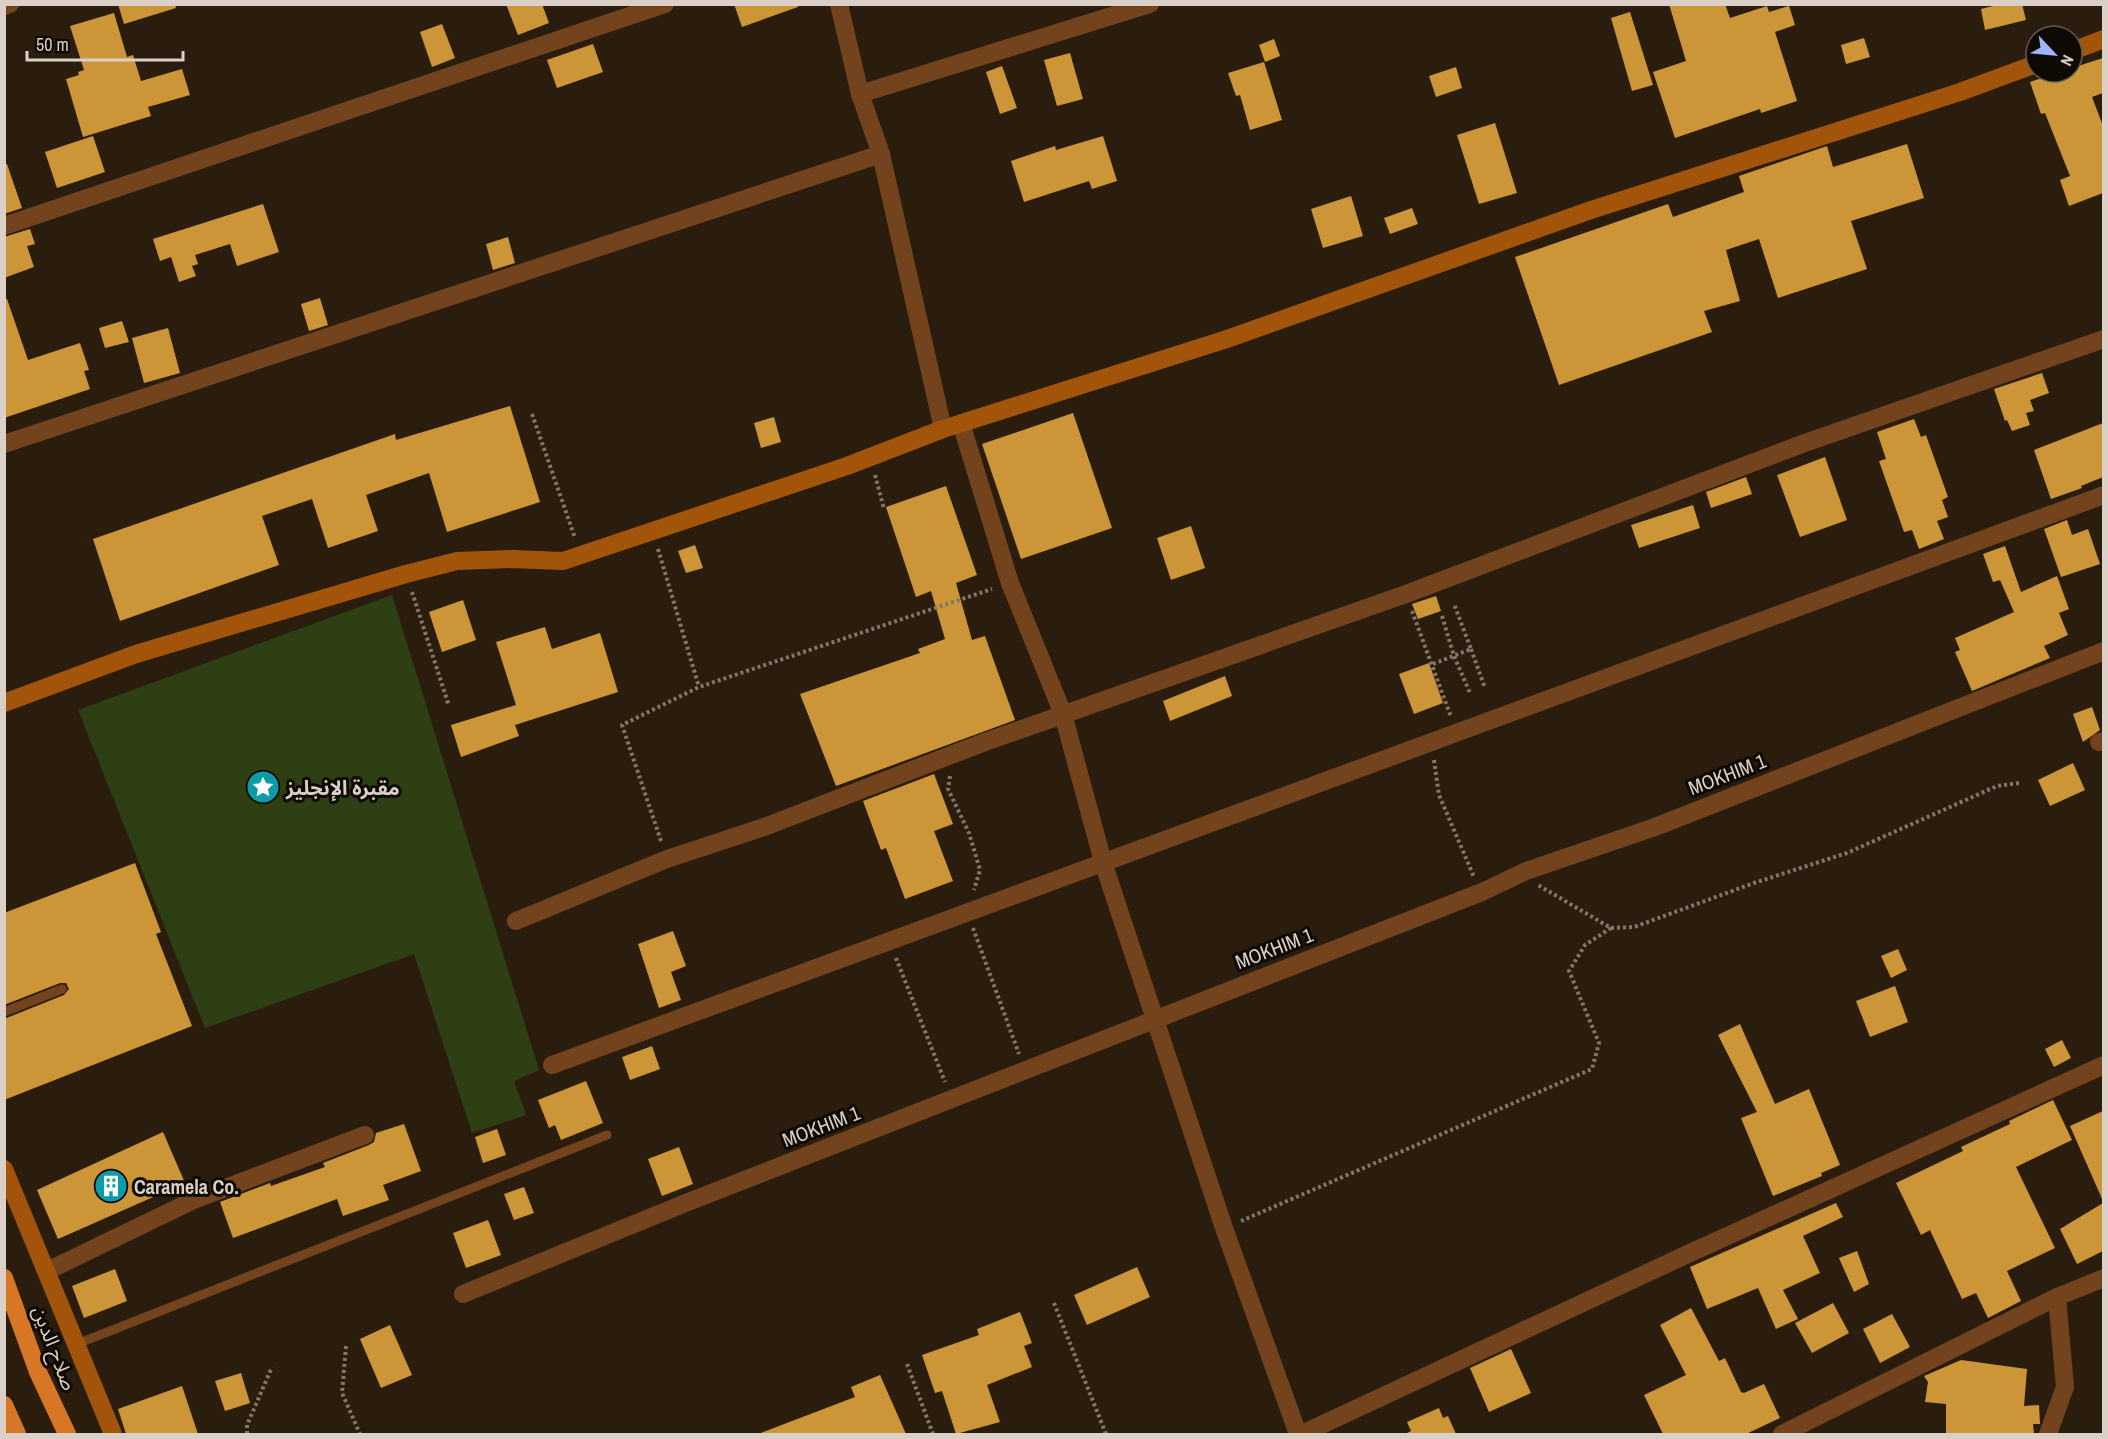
<svg xmlns="http://www.w3.org/2000/svg" width="2108" height="1439" font-family="'Archivo Narrow','Noto Sans Arabic',sans-serif">
	<style>
		.green { fill: #2e4013 }
		.building { fill: #cc9537 }
		.lines { fill: none; stroke-linecap: round; stroke-linejoin: round }
		.path { stroke: #82766a; stroke-width: 4; stroke-dasharray: 3 3; stroke-linecap: butt }
		.lane { stroke: #73431e; stroke-width: 9 }
		.street { stroke: #73431e; stroke-width: 18 }
		.secondary { stroke: #a2540b; stroke-width: 18 }
		.highway { stroke: #d77726; stroke-width: 18 }
		.labels { text-anchor: middle; dominant-baseline: central; stroke-width: 6; stroke-linejoin: round; paint-order: stroke }
		.street-label { font-size: 20px; fill: #dad0c7; stroke: #0f0904 }
		.poi-label { font-size: 20px; font-weight: bold; fill: #dad0c7; stroke: #0f0904; text-anchor: start }
	</style>
	<rect width="100%" height="100%" fill="#2b1d0e"/>
	<polygon class="green" points="392,595 539,1070 514,1081 526,1115 472,1133 414,954 205,1028 78,710"/>
	<g class="building">
		<polygon points="118,4 175,4 176,8 124,24"/>
		<polygon points="506,4 542,4 549,23 518,35"/>
		<polygon points="734,4 798,4 798,7 742,27"/>
		<polygon points="1669,4 1725,4 1730,18 1767,6 1769,12 1789,6 1795,25 1775,32 1797,101 1761,113 1760,109 1675,138 1653,72 1686,61"/>
		<polygon points="2001,4 2022,4 2026,20 1985,30 1981,9"/>
		<polygon points="1630,12 1653,85 1632,91 1611,18"/>
		<polygon points="114,13 127,57 133,55 141,81 182,69 190,95 148,107 151,116 83,137 66,79 79,75 78,72 84,70 70,26"/>
		<polygon points="442,24 455,58 432,67 420,32"/>
		<polygon points="1864,38 1870,57 1846,64 1841,45"/>
		<polygon points="1274,39 1280,56 1265,62 1259,45"/>
		<polygon points="593,44 603,72 557,88 547,60"/>
		<polygon points="1070,53 1083,99 1057,106 1044,60"/>
		<polygon points="2103,58 2103,93 2092,97 2103,126 2103,193 2069,206 2060,180 2070,176 2045,113 2041,114 2030,82 2061,72 2072,72 2072,68"/>
		<polygon points="1264,62 1282,120 1250,130 1240,95 1236,96 1228,73"/>
		<polygon points="1002,66 1017,108 1000,114 986,72"/>
		<polygon points="1456,67 1462,88 1436,97 1429,76"/>
		<polygon points="1495,123 1517,193 1479,204 1457,135"/>
		<polygon points="93,136 105,172 57,188 45,152"/>
		<polygon points="1103,136 1117,181 1092,189 1089,181 1024,202 1011,161 1055,146 1056,150"/>
		<polygon points="1907,144 1924,198 1851,221 1867,269 1778,298 1759,239 1726,250 1740,301 1704,311 1712,332 1559,385 1515,257 1668,204 1673,217 1744,192 1739,176 1827,146 1833,167"/>
		<polygon points="7,164 22,208 4,214 4,165"/>
		<polygon points="1351,196 1363,236 1323,248 1311,209"/>
		<polygon points="263,204 279,252 237,266 230,244 195,255 198,264 192,266 196,276 179,282 171,257 160,261 153,239"/>
		<polygon points="1412,208 1418,224 1390,234 1384,218"/>
		<polygon points="30,229 35,244 27,246 34,267 4,278 4,237"/>
		<polygon points="508,237 515,263 493,270 486,244"/>
		<polygon points="320,298 328,325 309,331 301,304"/>
		<polygon points="4,299 7,299 28,360 80,343 89,370 84,371 90,389 4,418"/>
		<polygon points="122,321 129,342 105,348 99,328"/>
		<polygon points="168,328 180,373 144,383 132,338"/>
		<polygon points="2042,373 2049,393 2030,400 2034,411 2026,413 2030,425 2012,431 2007,420 2005,421 1994,389"/>
		<polygon points="510,406 540,502 447,532 429,473 366,495 378,531 328,548 312,499 262,516 279,565 120,621 93,539 395,434 396,440"/>
		<polygon points="1073,413 1112,528 1021,559 982,444"/>
		<polygon points="774,417 781,442 761,448 754,423"/>
		<polygon points="1914,419 1921,437 1926,435 1948,497 1942,500 1948,517 1937,521 1944,539 1919,549 1912,530 1904,532 1879,461 1886,459 1877,432"/>
		<polygon points="2103,423 2103,477 2081,486 2082,488 2051,499 2034,450"/>
		<polygon points="1825,457 1847,520 1800,537 1777,475"/>
		<polygon points="1746,477 1752,494 1711,508 1706,492"/>
		<polygon points="946,486 977,575 956,583 972,640 985,636 1015,720 836,786 800,694 920,653 918,649 945,639 931,591 916,597 886,507"/>
		<polygon points="1693,505 1700,528 1639,548 1631,525"/>
		<polygon points="2067,520 2072,535 2088,529 2100,564 2061,577 2044,529"/>
		<polygon points="1191,526 1205,568 1171,580 1157,538"/>
		<polygon points="695,545 703,568 686,573 678,551"/>
		<polygon points="2005,546 2021,592 2057,576 2069,609 2059,613 2068,635 2044,646 2050,658 1972,691 1955,652 1960,650 1955,638 2014,612 2000,580 1993,582 1983,554"/>
		<polygon points="1436,596 1441,611 1418,619 1412,604"/>
		<polygon points="463,600 476,640 442,652 429,612"/>
		<polygon points="545,627 552,649 600,633 618,692 515,725 519,736 461,757 451,725 516,705 496,642"/>
		<polygon points="1429,663 1443,703 1414,714 1399,674"/>
		<polygon points="1225,676 1232,696 1170,721 1163,701"/>
		<polygon points="2092,707 2100,730 2083,742 2073,714"/>
		<polygon points="2073,763 2085,790 2050,806 2038,780"/>
		<polygon points="934,774 953,824 934,831 953,881 905,899 886,848 881,850 863,801"/>
		<polygon points="135,863 161,932 156,934 192,1026 4,1100 4,1019 64,995 69,989 66,983 60,983 4,1005 4,913"/>
		<polygon points="673,931 686,966 671,972 681,1000 659,1008 638,944"/>
		<polygon points="1898,949 1907,970 1891,978 1881,956"/>
		<polygon points="1895,986 1908,1022 1870,1037 1856,1001"/>
		<polygon points="1740,1024 1775,1104 1809,1089 1840,1165 1821,1173 1822,1176 1773,1196 1741,1118 1757,1112 1718,1035"/>
		<polygon points="2062,1040 2071,1058 2054,1067 2045,1049"/>
		<polygon points="652,1046 660,1069 630,1080 622,1057"/>
		<polygon points="586,1081 603,1123 561,1140 555,1125 549,1128 538,1100"/>
		<polygon points="2053,1100 2072,1140 2016,1167 2055,1248 2007,1271 2021,1301 1988,1318 1976,1293 1962,1299 1930,1230 1921,1235 1896,1183 1963,1151 1961,1147 2010,1124 2009,1121"/>
		<polygon points="2103,1111 2103,1201 2070,1126"/>
		<polygon points="404,1124 421,1171 383,1185 389,1200 343,1216 337,1199 233,1238 220,1202 270,1183 271,1186 325,1167 323,1163 369,1145 374,1142 376,1133"/>
		<polygon points="497,1129 506,1155 483,1163 475,1137"/>
		<polygon points="163,1132 185,1183 58,1239 37,1190"/>
		<polygon points="679,1147 693,1184 662,1196 648,1159"/>
		<polygon points="524,1187 534,1213 514,1220 504,1194"/>
		<polygon points="1836,1203 1843,1217 1803,1236 1820,1273 1783,1290 1798,1319 1776,1329 1758,1288 1707,1309 1690,1267"/>
		<polygon points="2103,1203 2103,1251 2077,1264 2060,1229"/>
		<polygon points="488,1220 501,1255 466,1268 453,1233"/>
		<polygon points="1857,1251 1869,1284 1854,1292 1839,1258"/>
		<polygon points="1137,1267 1150,1297 1087,1325 1074,1295"/>
		<polygon points="115,1269 127,1301 84,1318 72,1286"/>
		<polygon points="1833,1303 1849,1333 1812,1353 1795,1323"/>
		<polygon points="1691,1308 1719,1361 1725,1358 1741,1392 1744,1393 1764,1384 1780,1418 1746,1434 1663,1434 1644,1395 1686,1375 1660,1325"/>
		<polygon points="1020,1312 1032,1343 1024,1346 1032,1367 987,1385 1000,1422 956,1434 942,1391 935,1393 922,1355 979,1335 977,1329"/>
		<polygon points="1892,1314 1910,1347 1880,1363 1863,1329"/>
		<polygon points="390,1325 412,1375 381,1388 360,1339"/>
		<polygon points="1511,1349 1531,1393 1489,1412 1470,1368"/>
		<polygon points="1961,1360 2027,1369 2024,1406 2039,1405 2040,1424 2033,1424 2034,1434 1946,1434 1946,1404 1925,1402 1928,1382 1924,1376"/>
		<polygon points="241,1373 250,1403 225,1411 215,1381"/>
		<polygon points="880,1375 906,1434 758,1434 855,1397 851,1387"/>
		<polygon points="182,1386 198,1434 126,1434 118,1409"/>
		<polygon points="1439,1408 1443,1418 1448,1416 1456,1434 1405,1434 1411,1431 1407,1422"/>
	</g>
	<g class="lines">
		<g class="path">
			<polyline points="532,414 575,538"/>
			<polyline points="875,475 884,509"/>
			<polyline points="658,549 699,687"/>
			<polyline points="412,592 449,706"/>
			<polyline points="1412,611 1451,717"/>
			<polyline points="1442,616 1454,656 1470,693"/>
			<polyline points="1471,649 1485,688"/>
			<polyline points="1433,664 1471,649 1454,604"/>
			<polyline points="1434,760 1439,795 1474,877"/>
			<polyline points="950,776 948,789 969,833 980,870 974,890"/>
			<polyline points="661,841 622,725 699,687 992,589"/>
			<polyline points="973,928 1019,1054"/>
			<polyline points="1611,928 1634,927 1754,883 1847,853 1997,786 2019,783"/>
			<polyline points="896,958 945,1082"/>
			<polyline points="1241,1221 1592,1069 1599,1043 1569,971 1585,945 1611,928 1538,885"/>
			<polyline points="1054,1303 1106,1434"/>
			<polyline points="346,1346 342,1393 360,1434"/>
			<polyline points="907,1364 933,1434"/>
			<polyline points="247,1434 247,1425 272,1367"/>
		</g>
		<g class="lane">
			<polyline points="4,1012 62,989"/>
			<polyline points="77,1344 607,1135"/>
		</g>
		<g class="street">
			<polyline points="839,4 860,94 881,154 943,429"/>
			<polyline points="4,6 10,4"/>
			<polyline points="860,94 1150,4"/>
			<polyline points="4,226 665,4"/>
			<polyline points="961,423 1010,583 1063,714 1103,862 1224,1228 1298,1434"/>
			<polyline points="4,444 881,154"/>
			<polyline points="2099,742 2104,741"/>
			<polyline points="516,921 667,859 764,827 985,742 1406,594 1802,444 2104,339"/>
			<polyline points="552,1065 2104,495"/>
			<polyline points="47,1271 196,1199 365,1135"/>
			<polyline points="463,1294 688,1202 1482,892 1526,871 1655,827 2104,651"/>
			<polyline points="1302,1434 1690,1253 2104,1065"/>
			<polyline points="1782,1434 2057,1297 2104,1278"/>
			<polyline points="2048,1434 2065,1387 2057,1297"/>
		</g>
		<g class="secondary">
			<polyline points="2072,51 2104,39"/>
			<polyline points="4,703 136,654 406,574 457,561 513,559 563,561 847,466 943,429 1227,339 1591,210 1960,92 2036,64"/>
			<polyline points="4,1169 113,1434"/>
		</g>
		<g class="highway">
			<polyline points="4,1278 38,1372 67,1434"/>
			<polyline points="4,1405 17,1434"/>
		</g>
	</g>
	<defs>
		<g id="sight-disc" transform="scale(1.725)"><circle r="9.5" fill="#0f9aa8" stroke="#0f0904"/><path d="M0-6L1.8-2.2L6-1.7L2.9 1.2L3.7 5.4L0 3.3L-3.7 5.4L-2.9 1.2L-6-1.7L-1.8-2.2Z" fill="#fff"/></g>
		<g id="building-disc" transform="scale(1.725)"><circle r="9.5" fill="#0f9aa8" stroke="#0f0904"/><path d="M-4-6H4V6H1V3H-1V6H-4ZM-2.5-4.3h1.7v1.8h-1.7ZM.8-4.3h1.7v1.8H.8ZM-2.5-1h1.7V.8h-1.7ZM.8-1h1.7V.8H.8Z" fill="#fff"/></g>
	</defs>
	<g fill-rule="evenodd">
		<use href="#sight-disc" x="263" y="787"/>
		<use href="#building-disc" x="111" y="1186"/>
	</g>
	<g class="labels">
		<g class="street-label">
			<text transform="translate(1727 774) rotate(-21)">MOKHIM 1</text>
			<text transform="translate(1274 948) rotate(-21)">MOKHIM 1</text>
			<text transform="translate(821 1126) rotate(-21)">MOKHIM 1</text>
			<text transform="translate(55 1348) rotate(69)">صلاح الدين</text>
		</g>
		<g class="poi-label">
			<text x="286" y="787">مقبرة الإنجليز</text>
			<text x="134" y="1186">Caramela Co.</text>
		</g>
	</g>
	<rect width="2108" height="1439" fill="none" stroke="#dad0c7" stroke-width="12"/>
	<g transform="translate(2054 54) rotate(116)"><circle r="28" fill="#0f0904" stroke="#605952" stroke-width="1.5"/>
	<path d="M0-4.5L10 22L0 15L-10 22Z" fill="#9eb4fd"/>
	<text y="-9" font-size="16" font-weight="bold" text-anchor="middle" fill="#dad0c7">N</text>
	</g>
	<path d="M27 51v9h156v-9" fill="none" stroke="#dad0c7" stroke-width="3"/>
	<text x="36" y="51" font-size="18" fill="#dad0c7" stroke="#0f0904" stroke-width="4.5" paint-order="stroke">50 m</text>
</svg>
